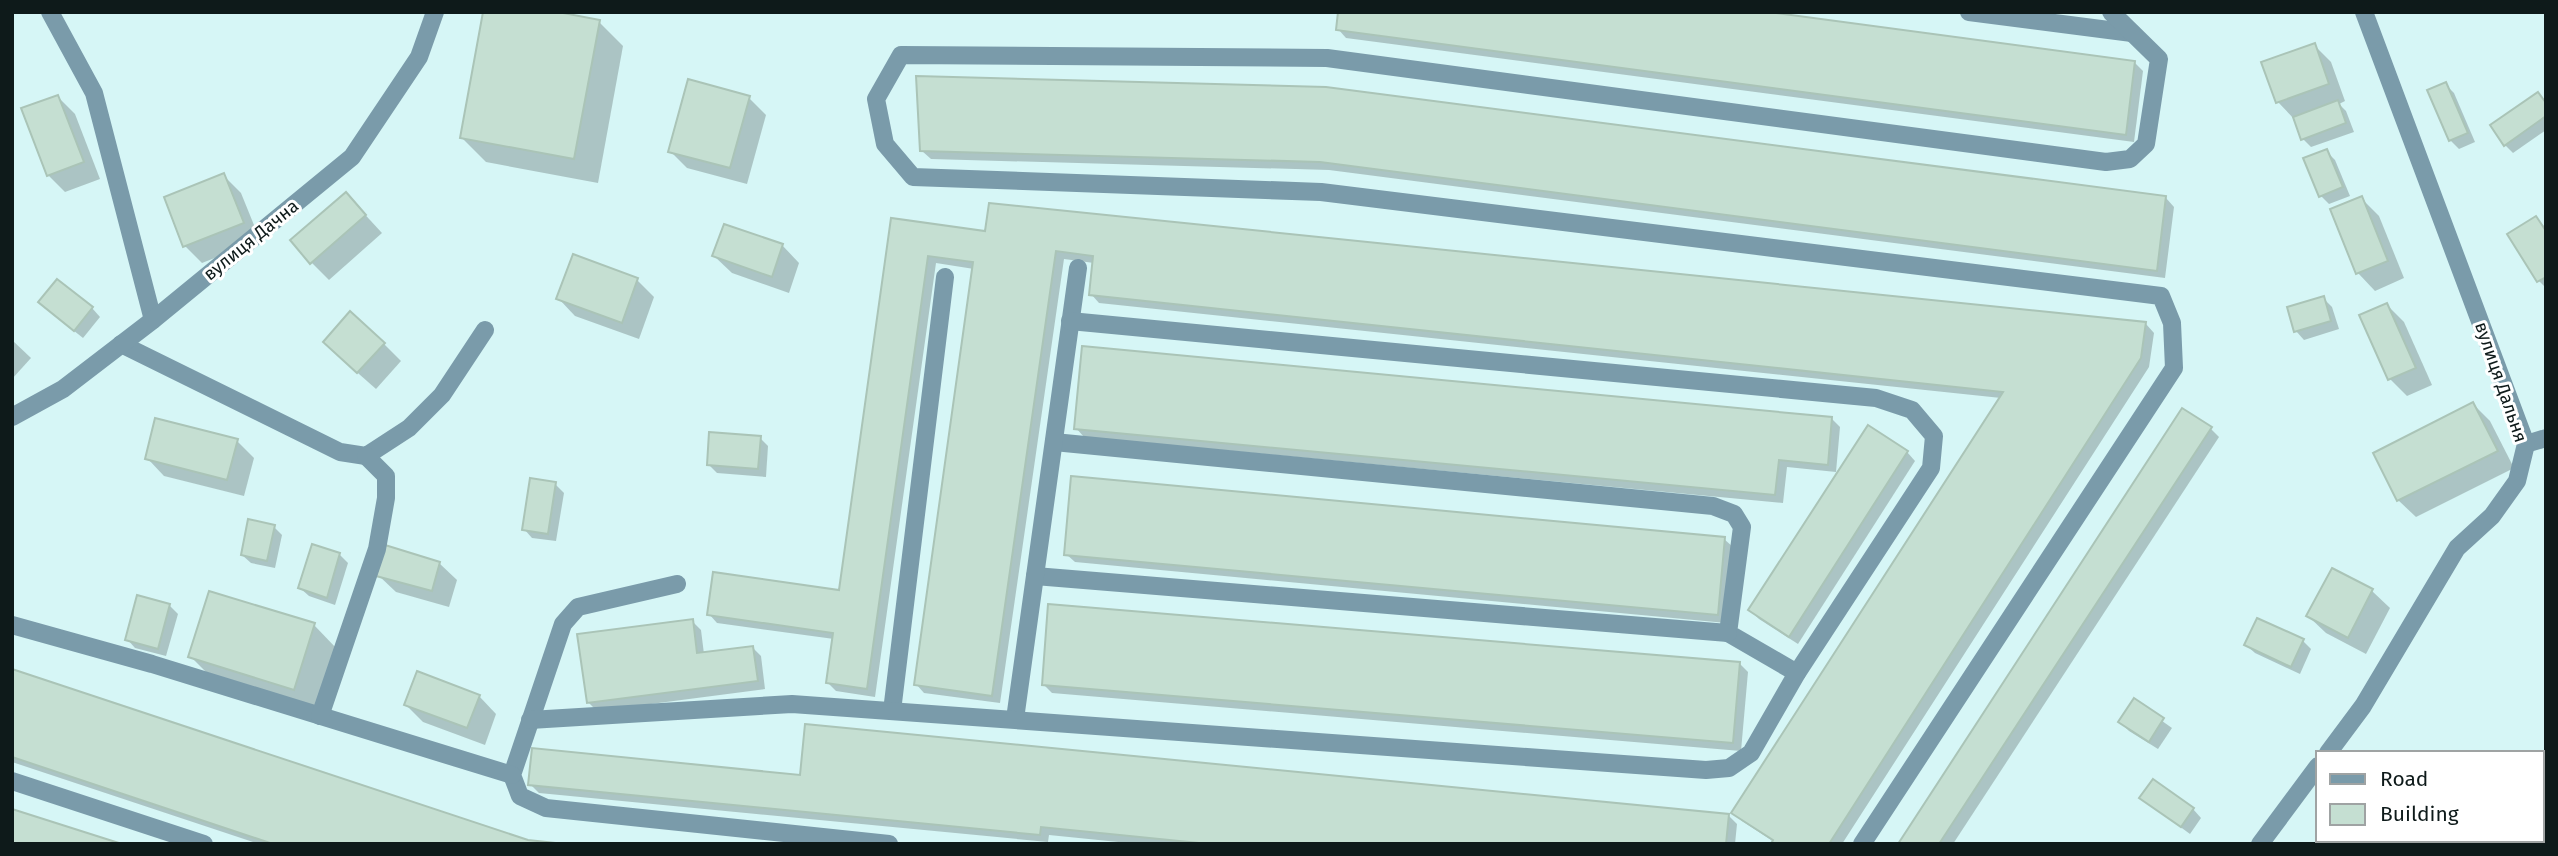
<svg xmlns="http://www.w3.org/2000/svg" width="2558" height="856" font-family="'Fira Sans',sans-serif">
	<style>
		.shadow { fill: #0003 }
		.building { fill: #c5dfd2; stroke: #aac4b7; stroke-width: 2 }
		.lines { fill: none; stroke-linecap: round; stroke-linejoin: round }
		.service { stroke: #7a9baa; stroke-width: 18 }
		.minor { stroke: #7a9baa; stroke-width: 18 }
		.rail-casing { stroke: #4a5c5c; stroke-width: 8 }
		.rail { stroke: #fff; stroke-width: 5; stroke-dasharray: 16; stroke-linecap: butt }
		.labels { text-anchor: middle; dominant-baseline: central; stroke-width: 6; stroke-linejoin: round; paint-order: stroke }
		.street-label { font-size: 18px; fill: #0e1a1a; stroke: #fff }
	</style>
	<rect width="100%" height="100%" fill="#d6f6f6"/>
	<g class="shadow">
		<polygon points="599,22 623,46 598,183 486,162 461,137"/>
		<polygon points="1338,29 2135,63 2143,71 2134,142 1346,38"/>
		<polygon points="2314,45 2331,62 2345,101 2339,104 2346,111 2354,132 2311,147 2303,139 2295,120 2278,102 2264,63"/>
		<polygon points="918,78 2166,198 2174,207 2165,278 1329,170 931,159 922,151"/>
		<polygon points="2445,84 2454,93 2475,142 2459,149 2450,140"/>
		<polygon points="2537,94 2546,103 2546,130 2513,153 2505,145"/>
		<polygon points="58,97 75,114 100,179 65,192 48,175"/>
		<polygon points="749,98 766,115 747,184 687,168 670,151"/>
		<polygon points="2326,151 2335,160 2350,196 2329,204 2321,196"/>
		<polygon points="223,175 241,193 260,240 202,263 185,246"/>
		<polygon points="346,194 382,233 329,280 312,263"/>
		<polygon points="2361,198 2379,216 2404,278 2375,291 2358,273 2332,210"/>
		<polygon points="2536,218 2546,228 2546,288 2539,281"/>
		<polygon points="893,220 987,233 2146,324 2154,333 2149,367 1842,844 1773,844 1774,842 1742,821 1733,812 2001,398 1099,303 1091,294 1094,263 1064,259 1000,703 924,693 916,684 974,269 936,263 875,697 836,691 828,683 834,639 717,623 709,614 841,592"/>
		<polygon points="782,245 799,263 789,293 732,273 714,256"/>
		<polygon points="637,280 654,297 639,339 575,316 558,298"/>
		<polygon points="2323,298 2332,307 2339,329 2304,340 2296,331"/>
		<polygon points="2387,305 2404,322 2432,385 2407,396 2390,379"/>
		<polygon points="92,308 100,317 83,338 49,311"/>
		<polygon points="12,340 31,358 12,379"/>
		<polygon points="384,344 401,361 376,389 342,359"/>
		<polygon points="2473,404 2490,421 2514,468 2416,517 2398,500"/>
		<polygon points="1832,419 1840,427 1836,472 1787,467 1783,503 1084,437 1076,428"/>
		<polygon points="2210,428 2219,437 1953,844 1900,844"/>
		<polygon points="760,438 768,446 766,477 717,473 709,465"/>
		<polygon points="237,441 254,458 244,496 164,476 147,458"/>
		<polygon points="1907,452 1915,461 1798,644 1759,619 1750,610"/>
		<polygon points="555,484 564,493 556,541 532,538 524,529"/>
		<polygon points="274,527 282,535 275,568 251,563 242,555"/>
		<polygon points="1724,539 1733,547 1726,623 1075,562 1066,554"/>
		<polygon points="339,554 348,563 335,605 309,596 300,588"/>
		<polygon points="439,563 457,580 449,607 396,592 378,575"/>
		<polygon points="2332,570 2372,591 2390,608 2366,654 2326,633 2308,616"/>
		<polygon points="169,605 178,614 166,656 135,648 127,639"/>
		<polygon points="692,621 701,630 704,654 752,647 761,656 765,689 597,711 588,702"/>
		<polygon points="314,625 338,650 319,713 215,681 190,656"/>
		<polygon points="2303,641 2311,649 2300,674 2255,653 2246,645"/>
		<polygon points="1740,664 1748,672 1741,751 1052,693 1043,684"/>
		<polygon points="12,671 528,841 549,844 259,844 12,762"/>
		<polygon points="479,696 496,714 485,745 423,722 406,705"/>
		<polygon points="2134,701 2172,728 2158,749 2129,731 2120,722"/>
		<polygon points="802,776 1728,815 1737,824 1735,844 1138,844 1049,835 1048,842 539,793 530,784"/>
		<polygon points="2141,798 2193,809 2201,818 2190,834"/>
	</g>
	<g class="building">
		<polygon points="483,12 558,12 600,20 574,159 460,138"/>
		<polygon points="1338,12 1768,12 2135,61 2126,135 1336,30"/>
		<polygon points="2315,43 2329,84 2276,103 2261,62"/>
		<polygon points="916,76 1326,87 2166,196 2157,271 1320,162 920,151"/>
		<polygon points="688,79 750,96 730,168 668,152"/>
		<polygon points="2446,82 2468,133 2449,141 2427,90"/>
		<polygon points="2538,92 2546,103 2546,116 2504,146 2490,125"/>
		<polygon points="58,95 84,162 47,176 21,108"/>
		<polygon points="2338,100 2346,123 2301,140 2293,117"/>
		<polygon points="2327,149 2343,187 2319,197 2303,158"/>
		<polygon points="224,173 244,223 183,247 164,197"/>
		<polygon points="346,192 366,215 310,264 290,240"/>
		<polygon points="2362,196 2388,261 2356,274 2330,209"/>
		<polygon points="989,203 2146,322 2141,358 1829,844 1771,844 1773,840 1731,813 2003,392 1089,295 1093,256 1056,251 992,696 914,685 973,262 928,256 867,689 826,683 833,633 707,615 713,572 839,590 891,218 985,231"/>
		<polygon points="2536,216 2546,231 2546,277 2537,282 2507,234"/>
		<polygon points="724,224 783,244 772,277 712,256"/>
		<polygon points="573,254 638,278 622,323 556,299"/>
		<polygon points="57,279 93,307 74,331 38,302"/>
		<polygon points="2324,296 2331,321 2294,332 2287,307"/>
		<polygon points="2387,303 2416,368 2388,380 2359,315"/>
		<polygon points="350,311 385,343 357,373 323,342"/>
		<polygon points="1082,346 1832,417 1828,465 1779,460 1775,495 1074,429"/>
		<polygon points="2473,402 2498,451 2397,501 2373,453"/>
		<polygon points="2182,408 2212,427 1939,844 1898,844"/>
		<polygon points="155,418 238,439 227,480 145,459"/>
		<polygon points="1868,425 1908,451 1789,637 1748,610"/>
		<polygon points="709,432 761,436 758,469 707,465"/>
		<polygon points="1071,476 1725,537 1718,615 1064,555"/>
		<polygon points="530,478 556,482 548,534 522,530"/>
		<polygon points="248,519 275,525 267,561 241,555"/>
		<polygon points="312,544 340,553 327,598 298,588"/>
		<polygon points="385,545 440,562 432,591 376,576"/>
		<polygon points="2332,568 2373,589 2348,638 2306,616"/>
		<polygon points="209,591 315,623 294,690 188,657"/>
		<polygon points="137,595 170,604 158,649 125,640"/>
		<polygon points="1048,604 1740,662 1733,743 1042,685"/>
		<polygon points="2257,618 2304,639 2291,667 2244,645"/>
		<polygon points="693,619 697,653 753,646 758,681 587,703 577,634"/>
		<polygon points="12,669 528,840 565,844 273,844 12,757"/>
		<polygon points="417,671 480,695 467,728 404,705"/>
		<polygon points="2134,698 2164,718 2149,742 2118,722"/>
		<polygon points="805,724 1729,814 1726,844 1209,844 1041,827 1040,835 528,785 532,748 800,775"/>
		<polygon points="2153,779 2194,808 2181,827 2139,798"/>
		<polygon points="12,809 122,844 12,844"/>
	</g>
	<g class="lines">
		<g class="service">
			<polyline points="1969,12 2132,33"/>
			<polyline points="1054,442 1713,506 1734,514 1742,527 1728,633 1797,673"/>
			<polyline points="1035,576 1728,633"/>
			<polyline points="677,584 578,607 563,624 512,775 520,796 546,808 889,844"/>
			<polyline points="12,625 152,664 512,775"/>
			<polyline points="892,711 945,277"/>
			<polyline points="1015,719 1078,268"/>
			<polyline points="530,720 792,704 1706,770 1729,768 1751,753 1797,673 1931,468 1934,436 1912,410 1876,398 1070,321"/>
			<polyline points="12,781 204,844"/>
			<polyline points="1862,844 2174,368 2172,323 2161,296 1321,192 913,177 885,144 876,99 901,55 1327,58 2106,162 2130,159 2146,144 2159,59 2111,12"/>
		</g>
		<g class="minor">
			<polyline points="50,12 94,93 153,320"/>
			<polyline points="121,344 340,452 366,456 409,428 442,395 485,330"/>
			<polyline points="12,417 63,389 153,320 352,157 419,57 435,12"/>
			<polyline points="2526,444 2546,438"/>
			<polyline points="320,716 377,549 386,498 386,476 366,456"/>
			<polyline points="2328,753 2363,706 2457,548 2492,516 2517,481 2526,444 2364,12"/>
			<polyline points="2260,844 2318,766"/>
		</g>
		<g class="rail-casing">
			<g id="rail">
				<polyline points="2542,790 2546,786"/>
				<polyline points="2542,812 2546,808"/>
				<polyline points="2496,844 2499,840"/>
				<polyline points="2515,844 2518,840"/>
			</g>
		</g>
		<use href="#rail" class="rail"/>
	</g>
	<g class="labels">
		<g class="street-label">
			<text transform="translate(251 240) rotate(-39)">вулиця Дачна</text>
			<text transform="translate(2501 382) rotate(71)">вулиця Дальня</text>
		</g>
	</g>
	<rect width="2558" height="856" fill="none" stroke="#0e1a1a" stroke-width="28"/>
	<rect x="2316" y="751" width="228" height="91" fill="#ffffff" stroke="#9fa3a3" stroke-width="2"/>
	<rect x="2330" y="774" width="35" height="10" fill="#7a9baa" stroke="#9fa3a3" stroke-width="2"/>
	<text x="2380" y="786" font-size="21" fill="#0e1a1a">Road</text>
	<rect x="2330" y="804" width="35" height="21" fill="#c5dfd2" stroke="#9fa3a3" stroke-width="2"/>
	<text x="2380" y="821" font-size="21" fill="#0e1a1a">Building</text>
</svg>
